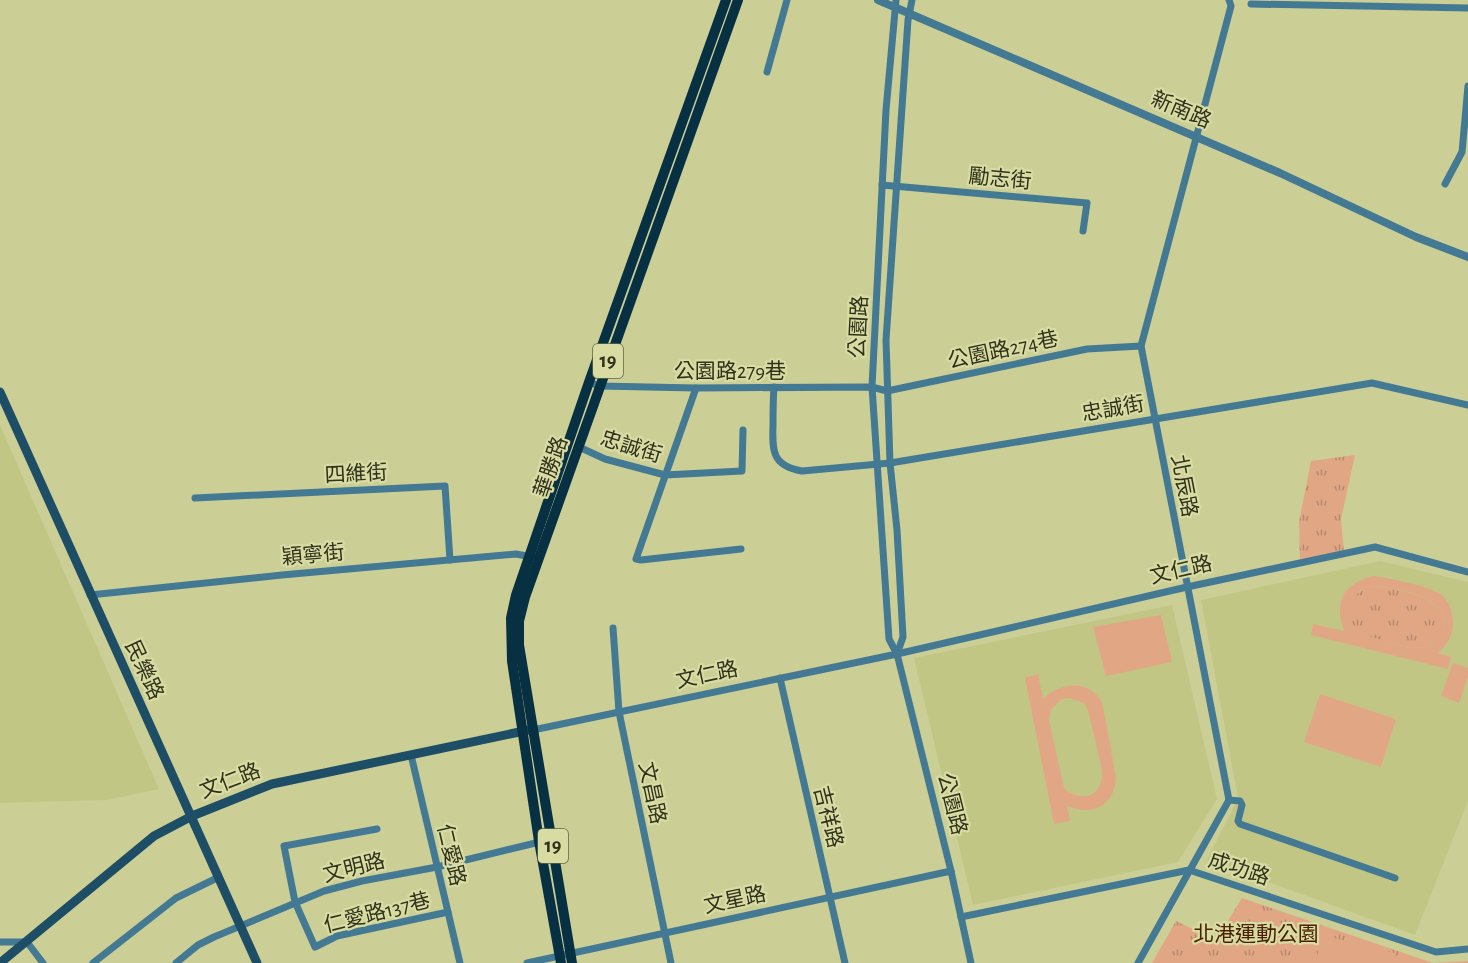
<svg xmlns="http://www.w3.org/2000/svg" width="1468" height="963" font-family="'Alegreya Sans','Noto Sans TC',sans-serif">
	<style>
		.built { fill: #c2c685 }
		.grass { fill: url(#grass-tufts) }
		.pitch { fill: #e1a785; fill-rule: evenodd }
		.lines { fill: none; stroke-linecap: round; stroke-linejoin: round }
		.minor { stroke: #437993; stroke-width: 7 }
		.tertiary { stroke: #437993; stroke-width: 8 }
		.secondary { stroke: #1d4e65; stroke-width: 9 }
		.primary { stroke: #073042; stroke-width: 10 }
		.labels { text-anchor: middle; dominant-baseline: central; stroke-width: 4.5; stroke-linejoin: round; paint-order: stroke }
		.shield { fill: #d8dca3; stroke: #626544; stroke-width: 1.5 }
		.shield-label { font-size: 20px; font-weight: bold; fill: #30321b }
		.street-label { font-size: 21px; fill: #30321b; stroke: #d8dca3 }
		.park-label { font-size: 21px; fill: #491f00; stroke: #d8dca3 }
	</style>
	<defs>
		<pattern id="grass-tufts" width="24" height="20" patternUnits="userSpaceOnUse" patternTransform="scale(1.5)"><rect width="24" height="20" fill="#e1a785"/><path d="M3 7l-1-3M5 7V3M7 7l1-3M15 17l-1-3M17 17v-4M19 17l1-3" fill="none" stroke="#b7896c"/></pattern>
	</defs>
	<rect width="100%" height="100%" fill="#cbcf96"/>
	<g class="built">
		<polygon points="0,425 159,789 107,800 0,803"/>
		<polygon points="1380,561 1468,582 1468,801 1415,935 1207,860 1238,798 1201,600"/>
		<polygon points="1172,605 1217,799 1178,862 973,905 914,658"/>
	</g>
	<g class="grass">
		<polygon points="1355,455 1341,519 1344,553 1300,563 1299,522 1311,461"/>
		<path d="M 1372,586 C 1396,589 1458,597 1442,634 C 1439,641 1431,646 1424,647 C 1408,650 1380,639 1364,635 C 1339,623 1347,591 1372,586 Z"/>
		<polygon points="1242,898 1433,963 1468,961 1468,963 1152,963 1176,921 1216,940"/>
	</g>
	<g class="pitch">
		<path d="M 1373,576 C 1388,578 1431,586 1442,595 C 1449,601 1452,611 1453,620 C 1454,634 1448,644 1438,653 L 1451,657 L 1448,669 L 1311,635 L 1313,624 L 1344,631 C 1334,602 1342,584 1373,576 ZM 1372,586 C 1396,588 1458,597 1442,634 C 1439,641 1431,646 1424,647 C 1408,650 1380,639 1364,635 C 1339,623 1348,591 1372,586 Z"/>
		<polygon points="1161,615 1172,662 1106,676 1093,627"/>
		<polygon points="1453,663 1468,668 1468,677 1459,703 1441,696"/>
		<path d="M 1038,674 L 1043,699 C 1057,684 1086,678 1100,699 C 1105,707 1113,764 1116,778 C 1114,807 1092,816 1067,806 L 1070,821 L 1054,824 L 1025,678 ZM 1069,698 L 1084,703 L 1088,710 L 1102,770 C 1104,796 1082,804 1064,788 L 1049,720 L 1051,709 L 1062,699 Z"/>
		<polygon points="1320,694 1396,719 1381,767 1304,742"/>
		<polygon points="1321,935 1395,953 1394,963 1316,963"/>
	</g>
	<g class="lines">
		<g class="minor">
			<polyline points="896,0 886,110 872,387 889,639 897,654 951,871 971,963"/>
			<polyline points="1251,4 1468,8"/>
			<polyline points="767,72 787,0"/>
			<polyline points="1445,184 1462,152 1468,86"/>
			<polyline points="882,185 1087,203 1083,231"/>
			<polyline points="589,382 599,386 696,388 872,387 887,391 1087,349 1141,346"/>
			<path d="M 774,387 C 773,400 773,413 773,426 C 772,452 773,466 802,471 L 890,463 L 1372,383 L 1468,405"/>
			<polyline points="696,388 636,559 641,560 741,549"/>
			<polyline points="579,447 605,459 665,475 742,471 743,430"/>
			<polyline points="195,498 445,486 450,560"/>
			<polyline points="90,595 282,575 516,554 532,557"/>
			<polyline points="613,628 619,712 671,963"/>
			<polyline points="897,654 903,637 897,530 890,463 886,340 908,20 912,0"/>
			<polyline points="780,678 845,963"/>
			<polyline points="533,730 897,654 1187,587 1375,547 1468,572"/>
			<polyline points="411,755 460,963"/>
			<polyline points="1229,800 1240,801 1242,805 1238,821 1240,824 1395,878"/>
			<polyline points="377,829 284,846 295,902 315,947 337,936 448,912"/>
			<polyline points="961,917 1189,870 1436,952 1468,949"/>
			<polyline points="0,942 27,942 43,963"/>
			<polyline points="93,963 176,898 219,877"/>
			<polyline points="176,963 198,945 214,937 324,891 362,881 437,867 552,839"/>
			<polyline points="527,963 951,871"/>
			<polyline points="1138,963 1229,800 1141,346 1231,6 1229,0"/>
		</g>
		<polyline class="tertiary" points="878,0 1280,173 1416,237 1468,257"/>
		<g class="secondary">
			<polyline points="0,392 257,963"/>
			<polyline points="0,963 154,836 192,816 272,784 529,730"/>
		</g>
		<g class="primary">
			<polyline points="561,963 539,841 512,661 511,618 516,595 589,382 726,0"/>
			<polyline points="572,963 519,645 519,621 525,597 738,0"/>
		</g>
	</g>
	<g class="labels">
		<g class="shield">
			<rect x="593" y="344" width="30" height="34" rx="4.5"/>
			<rect x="538" y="829" width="30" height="34" rx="4.5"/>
		</g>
		<g class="shield-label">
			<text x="608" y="361">19</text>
			<text x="553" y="846">19</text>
		</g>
		<g class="street-label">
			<text transform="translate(1181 110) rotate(23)">新南路</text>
			<text transform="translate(1000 179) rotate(5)">勵志街</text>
			<text transform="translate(859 327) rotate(-87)">公園路</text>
			<text transform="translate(1003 350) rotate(-12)">公園路274巷</text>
			<text x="730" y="371">公園路279巷</text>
			<text transform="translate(1113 409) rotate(-10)">忠誠街</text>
			<text transform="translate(631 447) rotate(17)">忠誠街</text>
			<text transform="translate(551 467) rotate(-71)">華勝路</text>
			<text transform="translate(356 474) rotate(-3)">四維街</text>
			<text transform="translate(1184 486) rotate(79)">北辰路</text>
			<text transform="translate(313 555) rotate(-5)">穎寧街</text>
			<text transform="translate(1181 570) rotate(-13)">文仁路</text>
			<text transform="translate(144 670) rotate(65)">民樂路</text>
			<text transform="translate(707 675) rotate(-12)">文仁路</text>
			<text transform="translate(230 781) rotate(-21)">文仁路</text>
			<text transform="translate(652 793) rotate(78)">文昌路</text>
			<text transform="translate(952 804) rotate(76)">公園路</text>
			<text transform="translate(828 817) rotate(76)">吉祥路</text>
			<text transform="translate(451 855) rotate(77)">仁愛路</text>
			<text transform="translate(354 868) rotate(-14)">文明路</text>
			<text transform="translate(1239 869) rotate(18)">成功路</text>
			<text transform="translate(735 900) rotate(-12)">文星路</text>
			<text transform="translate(377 913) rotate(-14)">仁愛路137巷</text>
		</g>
		<g class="park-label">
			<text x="1256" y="934">北港運動公園</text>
		</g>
	</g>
</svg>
